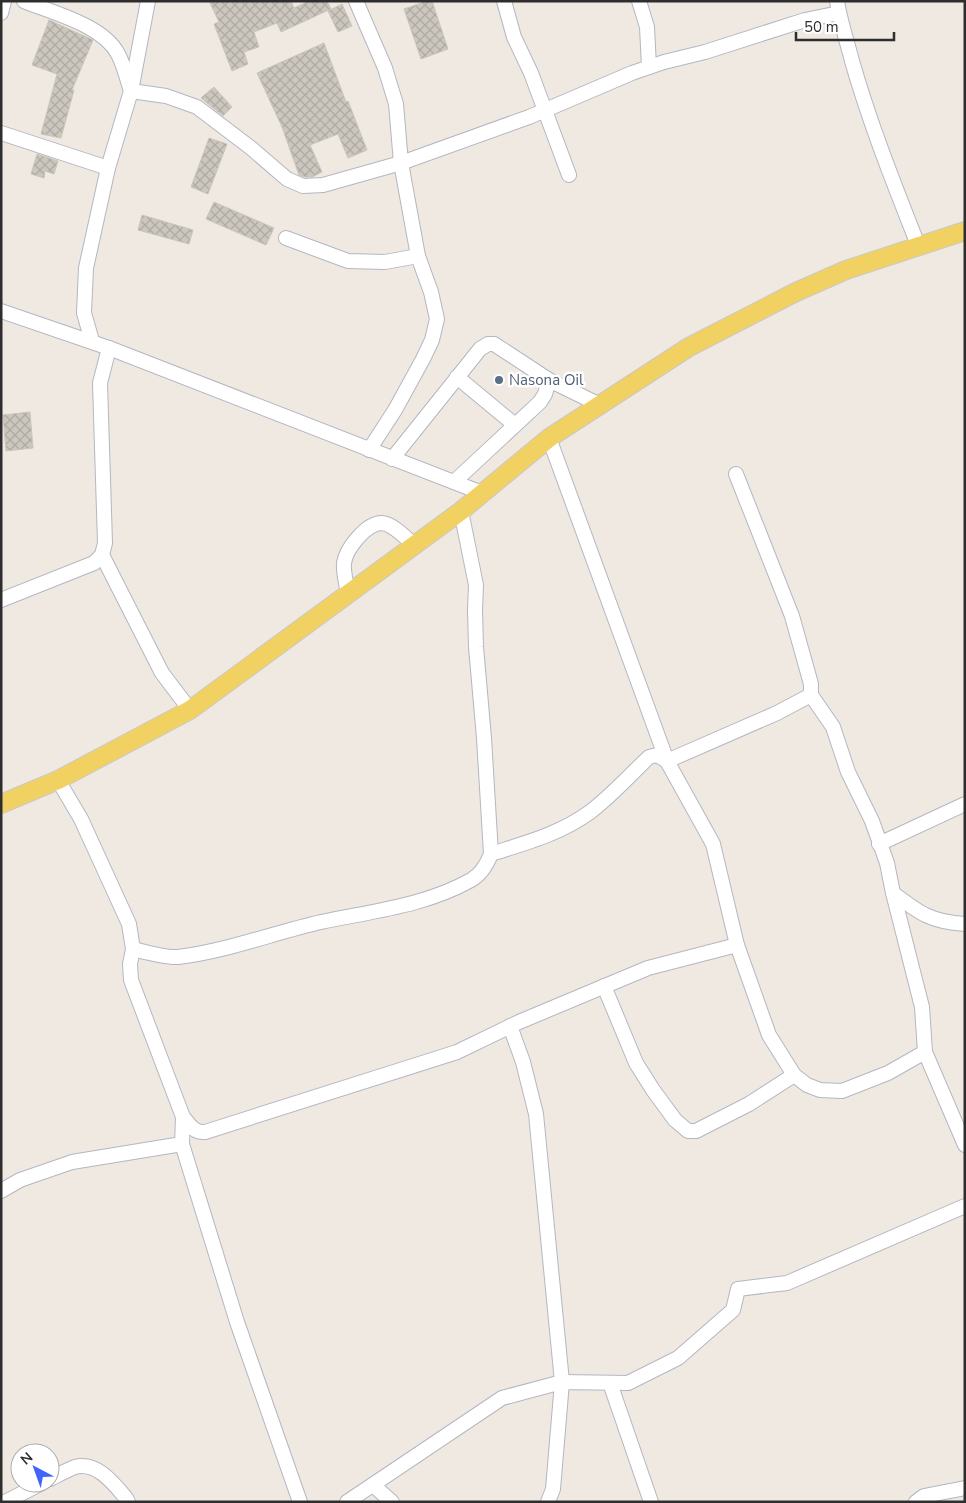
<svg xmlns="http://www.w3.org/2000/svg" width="966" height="1503" font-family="'Nunito Sans',sans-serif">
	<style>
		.building { fill: url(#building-cross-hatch); stroke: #cbc5ba }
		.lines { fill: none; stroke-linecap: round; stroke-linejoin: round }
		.minor-casing { stroke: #b4b7c1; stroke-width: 16 }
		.major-casing { stroke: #c9c9c9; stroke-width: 20 }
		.minor { stroke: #fff; stroke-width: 14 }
		.major { stroke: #f2d163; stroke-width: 18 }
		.service-dot { fill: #5c6f8a; stroke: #fff; stroke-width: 2 }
		.labels { text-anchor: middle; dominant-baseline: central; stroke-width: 5; stroke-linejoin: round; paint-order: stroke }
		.service-label { font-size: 15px; fill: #4e5e75; stroke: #fff; text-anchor: start }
	</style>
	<defs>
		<pattern id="building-cross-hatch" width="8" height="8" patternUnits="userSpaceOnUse" patternTransform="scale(1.25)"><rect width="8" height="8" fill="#cbc7bf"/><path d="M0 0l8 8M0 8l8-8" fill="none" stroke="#afaba4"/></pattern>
	</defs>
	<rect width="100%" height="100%" fill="#efe9e1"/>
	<g class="building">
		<polygon points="209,1 291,1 294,8 309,1 327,1 331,9 281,32 277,23 254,32 259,47 244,52 248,64 232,71 214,24 219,22"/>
		<polygon points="427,1 432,1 448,49 421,59 404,9"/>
		<polygon points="342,4 352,26 338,32 328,11"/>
		<polygon points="49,20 93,40 72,90 74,90 61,138 41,134 57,74 32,65"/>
		<polygon points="324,43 346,102 348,101 367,150 348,158 338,134 310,145 322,172 312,177 305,177 299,175 282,127 257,73"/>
		<polygon points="214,87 232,107 223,116 201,98"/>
		<polygon points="209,138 227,144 208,194 191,187"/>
		<polygon points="37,154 58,161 54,174 45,171 44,178 31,174"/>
		<polygon points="214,202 274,228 266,245 206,219"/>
		<polygon points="142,215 193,230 189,244 138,230"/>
		<polygon points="30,412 33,448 6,451 3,415"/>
	</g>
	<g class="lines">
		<g class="minor-casing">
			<g id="minor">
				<path d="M 24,1 C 53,13 103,25 118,54 C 124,65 127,79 131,91 L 166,96 L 197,107 L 251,148 L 287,179 L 303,186 L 323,185 L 401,163 L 529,117 L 632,73 L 664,62 L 705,52 L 805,20 L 839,13"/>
				<polyline points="356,1 385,68 396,104 401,163 418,256 431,292 437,319 432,340 423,359 395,410 369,450"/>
				<polyline points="504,1 514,37 531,73 569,175"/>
				<polyline points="639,1 647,27 649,67"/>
				<path d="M 837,1 C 840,21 847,41 852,61 C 870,124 894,184 918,245"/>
				<polyline points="1,13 4,1"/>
				<polyline points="1,133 108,168"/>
				<polyline points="286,238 348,261 385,262 418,256"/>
				<polyline points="1,311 109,348 482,493"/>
				<polyline points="92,341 84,313 86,268 108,168 131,91 148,1"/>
				<polyline points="457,377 515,425"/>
				<polyline points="549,438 667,761 713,844 737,945 769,1035 794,1075 807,1085 820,1090 842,1091 888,1073 925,1052"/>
				<polyline points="392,459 480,349 488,344 494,344 549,380"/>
				<polyline points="736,474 792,616 811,684 811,695"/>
				<polyline points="454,482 540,402 545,394 549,380 600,405"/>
				<polyline points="102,555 162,673 190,710"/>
				<path d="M 348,595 C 347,585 343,573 344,563 C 346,549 366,523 382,523 C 393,524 406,538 414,545"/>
				<polyline points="1,600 94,563 102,555 105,543 100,383 109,348"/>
				<path d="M 58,780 L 81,819 L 129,924 L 133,949 L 130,964 L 131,980 L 183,1117 C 190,1125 194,1133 205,1132 L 457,1052 L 519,1022 L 648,968 L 737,945"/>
				<polyline points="879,844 965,804"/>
				<path d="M 491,854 C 525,843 560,834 590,812 C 610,797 630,775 649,757 L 657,755 L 667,761 L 777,713 L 811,695 L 833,727 L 848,772 L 872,821 L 887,863 L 893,893 C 919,913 931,922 965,924"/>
				<polyline points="893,893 922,1007 925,1052 965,1145"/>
				<path d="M 133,949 C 145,952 166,958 178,957 C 227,951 273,933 321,922 C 372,911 425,906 471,880 C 480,875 487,864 491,854 L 484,738 L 476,647 L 475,610 L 476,585 L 461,511"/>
				<polyline points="604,986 636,1063 653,1090 675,1120 688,1131 696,1131 749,1104 794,1075"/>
				<polyline points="510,1026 523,1062 536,1114 562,1382 553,1489 548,1502"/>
				<polyline points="183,1117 182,1144 237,1322 300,1502"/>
				<polyline points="1,1191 20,1180 72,1162 182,1144"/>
				<polyline points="610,1383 651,1502"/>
				<path d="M 50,1479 C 58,1475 67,1470 75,1467 C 97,1461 114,1484 126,1498 L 128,1502"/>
				<polyline points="373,1485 392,1502"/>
				<polyline points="5,1502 42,1483"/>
				<polyline points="347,1502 502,1398 562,1382 628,1383 678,1358 733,1310 738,1289 787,1283 965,1206"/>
				<polyline points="916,1502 924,1496 965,1488"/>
			</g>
		</g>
		<g class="major-casing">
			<polyline id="major" points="1,804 58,780 190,710 461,511 549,438 689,347 796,292 846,270 965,231"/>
		</g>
		<use href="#minor" class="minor"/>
		<use href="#major" class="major"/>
	</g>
	<circle class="service-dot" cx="499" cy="380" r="5"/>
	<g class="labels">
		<g class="service-label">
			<text x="509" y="380">Nasona Oil</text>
		</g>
	</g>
	<rect width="966" height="1503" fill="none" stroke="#2e2e2e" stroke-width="5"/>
	<g transform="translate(35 1468) rotate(319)"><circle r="24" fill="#ffffff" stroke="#ababab"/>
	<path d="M0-4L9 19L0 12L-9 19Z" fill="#4264fb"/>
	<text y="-8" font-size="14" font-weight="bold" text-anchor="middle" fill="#2e2e2e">N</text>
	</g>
	<path d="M796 32v8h98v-8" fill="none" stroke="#2e2e2e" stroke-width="2.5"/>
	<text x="804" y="32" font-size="15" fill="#2e2e2e" stroke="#ffffff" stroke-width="4" paint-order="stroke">50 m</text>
</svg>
